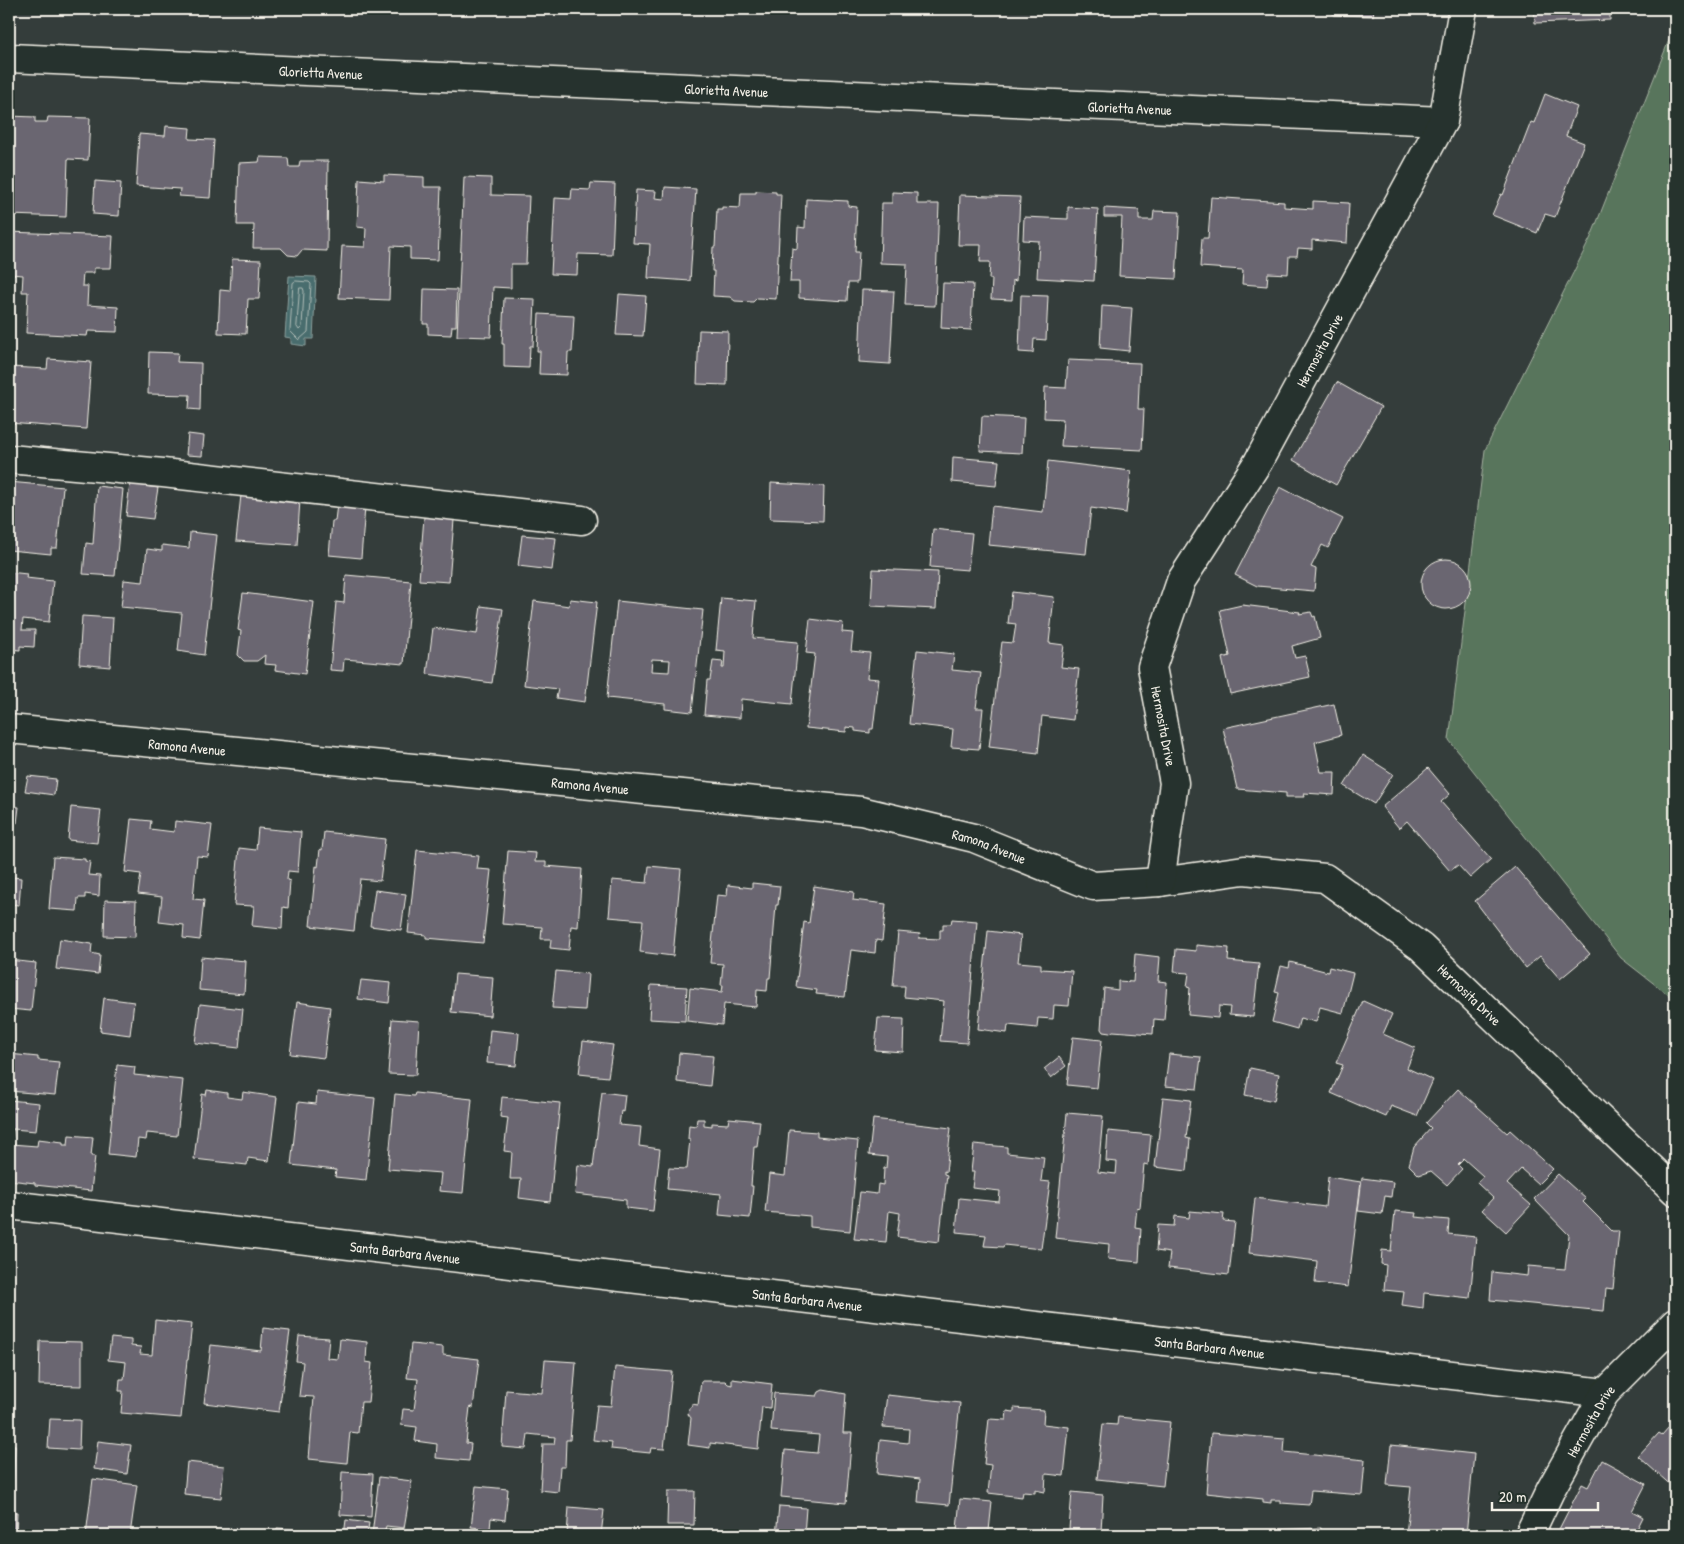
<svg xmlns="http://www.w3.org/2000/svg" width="1684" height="1544" font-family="'Patrick Hand',sans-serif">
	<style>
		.green { fill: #58745b; stroke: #a6b2a2 }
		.water { fill: #496d6e; stroke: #8da29f }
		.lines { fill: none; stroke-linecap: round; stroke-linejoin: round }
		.shore { stroke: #b0bcb7; stroke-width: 1 }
		.building { fill: #6b6671; stroke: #f4f1e8; fill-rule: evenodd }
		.minor-casing { stroke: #f4f1e8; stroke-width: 31 }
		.minor { stroke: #26332d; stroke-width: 28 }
		.labels { text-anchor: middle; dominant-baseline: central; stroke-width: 5; stroke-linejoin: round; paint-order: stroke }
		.street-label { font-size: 14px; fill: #f4f1e8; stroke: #26332d }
	</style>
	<rect width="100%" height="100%" fill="#343d3b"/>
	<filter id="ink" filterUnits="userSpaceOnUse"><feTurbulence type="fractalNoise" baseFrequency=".02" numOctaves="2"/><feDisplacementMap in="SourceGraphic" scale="10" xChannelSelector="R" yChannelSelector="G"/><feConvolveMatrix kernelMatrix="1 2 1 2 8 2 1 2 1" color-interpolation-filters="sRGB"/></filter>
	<g filter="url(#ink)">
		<polygon class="green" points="1675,25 1675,1000 1621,958 1449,740 1485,450 1591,237"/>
		<polygon class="water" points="289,276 316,277 313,339 306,339 306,346 291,344 291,338 285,337"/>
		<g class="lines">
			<g class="shore">
				<polygon points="296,281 309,282 311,284 308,332 299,340 290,331 293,283"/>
				<polygon points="300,288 303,288 304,291 302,327 299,330 297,327"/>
			</g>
		</g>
		<g class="building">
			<polygon points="1273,9 1300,9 1300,13 1273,12"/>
			<polygon points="1334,9 1374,9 1373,16 1333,15"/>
			<polygon points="1534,9 1610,9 1610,20 1535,23"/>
			<polygon points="1545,94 1577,107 1566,136 1584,143 1555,217 1545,214 1537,233 1492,215 1501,194 1503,195 1531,122 1534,123"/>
			<polygon points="9,116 35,117 35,122 47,122 48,117 90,118 88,160 68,159 66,217 9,215"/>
			<polygon points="166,126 190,128 189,139 214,140 210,198 179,196 180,189 136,186 139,134 165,136"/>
			<polygon points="260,157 288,158 289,167 299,167 300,161 328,161 327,251 302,250 297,256 288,255 281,248 253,248 254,225 237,225 239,163 259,162"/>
			<polygon points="384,175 424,177 424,187 441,187 438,260 410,259 410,247 391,246 389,300 339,298 342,246 365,247 366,228 357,227 359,179 384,181"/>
			<polygon points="464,177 491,178 491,195 529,196 526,264 511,264 511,288 493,287 491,337 457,336"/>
			<polygon points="95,181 121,183 119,216 93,214"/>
			<polygon points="591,183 615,184 612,255 578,254 577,275 551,274 555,198 571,199 572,189 590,190"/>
			<polygon points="665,187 696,189 690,281 648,278 650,244 633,243 636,190 656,191 655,198 664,199"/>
			<polygon points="756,191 776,192 776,194 781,194 776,299 757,298 753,302 735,301 730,297 713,296 714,271 712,271 713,247 715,247 717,209 722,209 722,207 740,208 741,193 756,193"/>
			<polygon points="892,192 917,193 917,204 939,204 935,306 905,305 907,264 880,263 882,203 892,203"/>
			<polygon points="960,195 1020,197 1016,281 1013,280 1012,300 991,299 992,279 989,279 990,262 980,262 981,245 958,245"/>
			<polygon points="1211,197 1284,202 1284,207 1313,209 1313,201 1349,203 1347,243 1312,240 1312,249 1298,248 1297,256 1289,256 1288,274 1268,273 1267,286 1242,284 1243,270 1200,267 1202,238 1208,238"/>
			<polygon points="806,199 848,201 848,206 857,207 855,252 859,252 857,283 848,283 847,301 799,298 799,282 790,282 792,248 797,249 798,227 805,228"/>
			<polygon points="1068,207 1098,209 1094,281 1037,278 1039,241 1023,240 1024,217 1068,219"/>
			<polygon points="1104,208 1139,210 1139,220 1153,220 1154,211 1180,212 1176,279 1119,276 1122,217 1104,217"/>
			<polygon points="9,232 113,236 111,268 94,268 94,273 83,273 82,286 88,286 87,305 118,307 117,332 88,331 87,336 26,333 28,292 22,292 23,275 9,274"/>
			<polygon points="232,259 261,260 259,299 248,299 246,334 218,333 220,290 230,291"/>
			<polygon points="943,283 973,284 971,330 941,328"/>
			<polygon points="424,289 457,290 456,326 452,326 451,335 428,334 428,324 423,324"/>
			<polygon points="862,290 894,291 890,364 859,362"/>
			<polygon points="619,294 646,296 643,336 616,335"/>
			<polygon points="1021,295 1048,296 1046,340 1034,339 1033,353 1019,352"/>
			<polygon points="504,298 535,299 533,346 530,346 529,368 504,367 504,344 502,344"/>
			<polygon points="1102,306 1132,308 1129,351 1100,348"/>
			<polygon points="539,314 574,316 572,352 568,352 567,375 539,374 540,351 537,351"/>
			<polygon points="699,330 728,331 727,385 697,384"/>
			<polygon points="149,352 178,353 177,362 201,363 200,410 189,409 190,395 148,394"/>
			<polygon points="48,359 91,362 86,429 9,423 10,367 47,369"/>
			<polygon points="1068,360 1140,363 1138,409 1144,409 1142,450 1061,446 1063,419 1044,418 1045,387 1066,388"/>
			<polygon points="1337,382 1381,407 1336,485 1293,460"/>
			<polygon points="982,416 1024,418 1022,453 980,451"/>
			<polygon points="188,434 204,436 202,456 186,455"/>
			<polygon points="953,457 999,461 996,486 952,482"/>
			<polygon points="1048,461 1131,471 1126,513 1091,508 1086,554 988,545 992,506 1043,512"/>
			<polygon points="9,482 63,487 57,548 51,548 51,554 9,550"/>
			<polygon points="771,483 824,486 823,521 770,519"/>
			<polygon points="130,484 158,488 153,519 126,516"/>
			<polygon points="97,486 123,489 115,576 83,574 86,543 93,544"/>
			<polygon points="1280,487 1343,519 1328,548 1322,545 1311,567 1316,569 1314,591 1257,586 1235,575"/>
			<polygon points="241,495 300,500 297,545 236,541"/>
			<polygon points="337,504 365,507 361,558 329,555 332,521 335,521"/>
			<polygon points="424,517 454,520 449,582 419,580"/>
			<polygon points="933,529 972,533 968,570 930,567"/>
			<polygon points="190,532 217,535 204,655 178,651 182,613 121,607 124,580 143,582 147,549 162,551 162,545 189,548"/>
			<polygon points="522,535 556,538 552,570 518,566"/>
			<circle cx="1446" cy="584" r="25"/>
			<polygon points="873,569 938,572 936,609 871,606"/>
			<polygon points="9,572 27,574 26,578 53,581 49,622 23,619 22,630 35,630 34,647 20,646 20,650 9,649"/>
			<polygon points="346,575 411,581 404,664 344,659 343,671 330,670 336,602 344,603"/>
			<polygon points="1012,592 1054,597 1049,643 1064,645 1061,667 1079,669 1073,720 1042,716 1038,753 989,747 1002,642 1013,643 1016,624 1008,623"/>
			<polygon points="243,593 314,602 305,674 275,670 276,665 264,664 265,655 257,661 244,661 238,655 241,631 238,630"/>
			<polygon points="721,598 756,601 753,638 798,642 792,704 741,699 740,718 704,715 707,680 710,680 713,661 723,662 722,668 724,668 725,651 716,650"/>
			<polygon points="570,599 597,602 585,702 556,698 558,689 524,685 534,601 569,606"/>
			<path d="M 617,601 L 703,610 L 692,712 L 665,709 L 665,704 L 607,698 ZM 652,659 L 670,660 L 669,672 L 651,671 Z"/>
			<polygon points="1242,605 1300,612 1299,614 1311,612 1313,617 1315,616 1320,638 1292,646 1295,658 1305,656 1310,677 1230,694 1222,658 1230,656 1220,610"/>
			<polygon points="481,606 503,609 492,683 427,674 433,628 477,634"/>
			<polygon points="82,616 113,618 110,667 79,664"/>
			<polygon points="810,619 843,623 842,632 853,633 851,651 870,653 867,678 879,679 873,729 870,729 870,733 855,731 855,728 846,727 846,732 806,728 815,654 806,653"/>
			<polygon points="917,650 954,654 952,670 981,673 976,708 983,708 979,749 951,747 953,729 909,724"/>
			<polygon points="1334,704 1341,735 1315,742 1321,772 1335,772 1334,795 1304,793 1305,797 1286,797 1286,793 1237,789 1223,728"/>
			<polygon points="1363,755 1393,774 1374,804 1344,786"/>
			<polygon points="1428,768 1450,794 1441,802 1491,859 1470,878 1458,865 1450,871 1407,821 1399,828 1382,807"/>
			<polygon points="28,776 56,779 54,795 25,791"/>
			<polygon points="9,806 19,807 17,823 9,822"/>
			<polygon points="71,807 101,810 97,843 68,840"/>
			<polygon points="131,819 151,821 150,829 174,832 175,821 212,825 208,857 197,856 193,899 204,900 200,940 183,938 184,925 159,922 162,897 138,894 141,874 125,872"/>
			<polygon points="258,828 301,832 298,872 288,871 287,880 290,881 288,908 283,907 282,929 252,926 254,906 234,905 239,848 256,850"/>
			<polygon points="324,832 385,839 380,881 360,879 354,931 310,926 316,866 318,867 320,849 322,850"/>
			<polygon points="417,850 479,856 477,869 491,870 483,943 426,938 426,935 408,933"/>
			<polygon points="508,851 536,853 535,862 546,862 546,866 582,869 578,927 571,926 569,950 550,948 551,939 541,939 542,927 502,924"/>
			<polygon points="53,857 85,859 85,861 90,862 88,875 100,876 99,896 85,894 85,898 78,898 77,911 49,909"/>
			<polygon points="9,862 14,863 13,877 21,878 19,905 9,904 9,910"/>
			<polygon points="649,866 681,869 673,956 640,952 643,920 609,917 612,880 647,883"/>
			<polygon points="1515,867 1590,954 1560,979 1540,956 1526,968 1475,901"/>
			<polygon points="752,883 780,886 778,905 776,905 770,978 768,978 767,991 757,990 756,1007 724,1004 722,1025 687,1021 690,988 722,992 723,985 721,985 723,964 710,963 717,895 727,896 728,885 752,888"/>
			<polygon points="814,886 854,892 853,900 886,904 882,941 876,940 875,953 851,950 845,997 816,994 817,990 796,987 804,922 809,923"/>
			<polygon points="375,890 406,894 401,930 370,926"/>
			<polygon points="105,900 136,901 135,937 104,936"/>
			<polygon points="952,919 977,921 967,1043 940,1041 944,1001 904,997 905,986 893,986 898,932 920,934 919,938 940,939 940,930 943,930 943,924 951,924"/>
			<polygon points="988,931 1021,935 1018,962 1041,964 1041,969 1072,971 1069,1006 1054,1005 1053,1019 1038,1018 1037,1028 1008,1025 1007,1033 978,1029"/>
			<polygon points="60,939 92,944 91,953 100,955 98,974 56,969"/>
			<polygon points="1196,945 1229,948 1228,961 1259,964 1253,1017 1229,1015 1230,1007 1219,1006 1218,1018 1188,1015 1190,988 1187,987 1189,973 1174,972 1176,949 1196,951"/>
			<polygon points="1135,954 1160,957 1158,981 1167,982 1164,1020 1154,1019 1153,1034 1113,1031 1110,1033 1103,1032 1101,1029 1104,988 1118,990 1118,981 1133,982"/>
			<polygon points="201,957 246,961 244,994 199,990"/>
			<polygon points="9,960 36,963 31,1011 9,1009"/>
			<polygon points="1290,962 1328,972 1329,967 1353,973 1343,1013 1320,1007 1316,1022 1300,1018 1297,1029 1272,1022 1279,993 1275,992 1281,966 1289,968"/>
			<polygon points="556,971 588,974 585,1010 552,1008"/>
			<polygon points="455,974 493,977 490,1016 451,1012"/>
			<polygon points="361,980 391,983 389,1003 358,999"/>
			<polygon points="651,985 687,987 685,1021 649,1019"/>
			<polygon points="104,998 134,1002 130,1035 100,1031"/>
			<polygon points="1363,1001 1392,1014 1383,1034 1415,1048 1407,1068 1433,1080 1417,1116 1391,1106 1386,1117 1331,1093 1343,1065 1336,1063"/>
			<polygon points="297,1002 330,1007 324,1058 290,1054"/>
			<polygon points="200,1004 243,1009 239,1048 195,1043"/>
			<polygon points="878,1018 904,1019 903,1052 875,1050"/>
			<polygon points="392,1019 419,1021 416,1075 388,1074"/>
			<polygon points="490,1030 519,1033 516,1066 487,1063"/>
			<polygon points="1073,1037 1102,1040 1097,1088 1067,1085"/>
			<polygon points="9,1041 11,1044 9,1054 38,1057 38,1060 59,1062 55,1095 9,1091"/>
			<polygon points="583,1041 613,1045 608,1077 579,1074"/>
			<polygon points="679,1053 713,1056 710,1086 677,1082"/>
			<polygon points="1169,1054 1201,1057 1197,1089 1165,1086"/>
			<polygon points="1059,1057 1066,1066 1051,1078 1044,1069"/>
			<polygon points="117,1065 135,1067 134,1075 183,1080 177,1136 147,1133 146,1140 138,1139 136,1157 108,1154"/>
			<polygon points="1250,1068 1279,1074 1274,1101 1245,1095"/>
			<polygon points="1458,1089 1507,1133 1510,1130 1553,1169 1538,1184 1521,1169 1507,1184 1531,1205 1506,1232 1482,1210 1493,1198 1477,1183 1483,1176 1464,1159 1458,1165 1462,1169 1447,1185 1431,1171 1419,1175 1409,1165 1414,1147 1431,1128 1426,1123"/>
			<polygon points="207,1090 227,1093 227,1097 242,1099 243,1092 277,1097 269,1161 248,1158 247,1165 194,1159 202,1094 206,1095"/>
			<polygon points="317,1092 375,1098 366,1180 335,1177 336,1170 291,1165 298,1102 316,1104"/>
			<polygon points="602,1092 625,1095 623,1112 621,1111 619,1125 641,1127 639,1146 660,1149 653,1211 626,1208 626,1200 575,1194 578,1165 593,1167"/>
			<polygon points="415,1093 472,1099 463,1193 439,1191 441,1173 388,1169 395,1094 414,1096"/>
			<polygon points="502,1097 560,1103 550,1202 519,1198 521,1179 510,1179 512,1152 504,1151 508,1118 500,1117"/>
			<polygon points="1163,1097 1191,1100 1186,1138 1190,1139 1187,1171 1155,1167"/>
			<polygon points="9,1100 39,1103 36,1131 13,1129 11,1144 37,1146 38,1139 63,1142 63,1145 68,1145 69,1135 93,1137 91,1156 95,1156 91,1191 35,1185 35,1183 9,1180"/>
			<polygon points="1067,1113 1103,1116 1098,1172 1116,1174 1117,1162 1106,1161 1108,1131 1151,1135 1148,1165 1144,1164 1140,1208 1137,1207 1135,1227 1141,1228 1139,1262 1108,1259 1109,1244 1055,1238"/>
			<polygon points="729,1118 760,1121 757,1147 754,1147 751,1186 753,1186 750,1218 719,1215 721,1194 667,1189 669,1168 687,1169 690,1139 688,1139 689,1125 696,1126 697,1119 704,1119 704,1125 712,1126 712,1123 728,1124"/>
			<polygon points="873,1119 951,1128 946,1172 944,1171 944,1174 947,1175 939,1242 897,1237 900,1213 889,1211 886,1242 854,1239 860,1192 877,1194 878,1184 883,1185 884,1168 886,1168 887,1157 869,1155"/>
			<polygon points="789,1130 817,1132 817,1137 858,1141 850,1231 810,1227 810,1216 765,1212 769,1174 785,1176"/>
			<polygon points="974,1144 1007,1147 1007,1153 1044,1157 1041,1181 1050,1182 1041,1249 1004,1245 1003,1247 984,1246 986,1235 956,1232 959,1198 999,1202 1000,1191 972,1188 974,1172 971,1172"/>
			<polygon points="1558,1174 1586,1199 1583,1202 1612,1231 1619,1231 1613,1289 1606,1288 1604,1311 1490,1300 1492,1272 1527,1276 1528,1266 1565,1269 1569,1235 1534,1199"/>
			<polygon points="1328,1177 1361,1182 1348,1287 1315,1283 1317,1261 1249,1253 1255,1198 1325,1207"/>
			<polygon points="1362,1178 1393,1182 1391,1197 1385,1196 1382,1214 1358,1211"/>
			<polygon points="1190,1211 1224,1214 1223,1221 1235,1222 1229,1275 1168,1268 1170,1253 1156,1251 1158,1225 1174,1226 1175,1216 1189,1218"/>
			<polygon points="1395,1211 1416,1213 1415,1217 1449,1220 1448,1234 1476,1237 1470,1298 1424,1293 1423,1308 1402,1305 1404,1292 1384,1290 1386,1265 1381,1264 1382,1250 1391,1251"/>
			<polygon points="155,1320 192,1324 188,1360 187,1360 181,1418 121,1413 123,1391 119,1391 120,1379 124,1379 126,1362 108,1360 111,1338 131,1340 131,1346 141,1347 140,1354 152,1355"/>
			<polygon points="263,1328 290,1331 279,1412 204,1403 211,1345 261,1351"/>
			<polygon points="299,1336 329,1338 327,1358 338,1359 340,1339 367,1342 366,1362 372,1363 368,1402 361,1402 358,1433 350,1432 347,1463 309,1459 314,1397 299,1396 303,1362 296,1361"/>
			<polygon points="40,1341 82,1342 82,1386 39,1385"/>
			<polygon points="411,1344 443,1347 443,1355 479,1359 473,1408 470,1407 466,1443 471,1444 469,1461 436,1458 437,1444 415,1441 417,1427 401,1425 403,1409 414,1410 418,1379 407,1378"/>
			<polygon points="545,1360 576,1362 570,1440 566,1440 565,1467 560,1467 558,1492 540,1490 543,1444 554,1444 555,1437 528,1434 526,1449 502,1447 506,1390 542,1393"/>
			<polygon points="615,1367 672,1372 664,1449 651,1448 650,1453 611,1449 612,1442 593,1440 597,1405 611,1406"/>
			<polygon points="732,1379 772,1384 770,1408 762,1407 758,1449 710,1443 710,1448 688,1445 691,1418 688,1414 689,1408 692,1406 692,1404 698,1405 701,1381 725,1381 728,1384 732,1385"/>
			<polygon points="823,1390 846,1394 843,1433 852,1433 846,1503 781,1497 785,1450 817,1453 819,1435 771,1431 774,1393 817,1396 819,1392"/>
			<polygon points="887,1395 960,1403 949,1505 918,1502 920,1479 877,1474 880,1440 908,1443 909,1429 883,1427"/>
			<polygon points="1014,1408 1044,1410 1043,1424 1069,1427 1064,1476 1046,1474 1045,1492 1035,1490 1035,1493 1023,1492 1022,1497 988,1493 991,1465 984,1464 989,1419 1006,1420 1007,1411 1014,1412"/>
			<polygon points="1118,1417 1170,1422 1163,1486 1097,1479 1103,1424 1117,1425"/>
			<polygon points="50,1419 80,1420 79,1450 48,1448"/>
			<polygon points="1675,1420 1675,1489 1638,1456 1659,1433 1662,1435"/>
			<polygon points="1211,1433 1285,1439 1284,1452 1365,1460 1362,1495 1311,1491 1309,1505 1281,1503 1281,1500 1271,1500 1271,1503 1263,1502 1263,1499 1206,1493"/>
			<polygon points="98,1441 131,1445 127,1474 94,1469"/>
			<polygon points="9,1444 15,1445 13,1494 9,1494"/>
			<polygon points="1391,1445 1474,1454 1466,1535 1406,1535 1411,1487 1387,1485"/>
			<polygon points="1602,1460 1646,1484 1632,1511 1643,1517 1634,1535 1556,1535 1582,1484 1588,1487"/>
			<polygon points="187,1462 224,1466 221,1498 184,1494"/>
			<polygon points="342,1472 373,1474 371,1517 340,1515"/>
			<polygon points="379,1477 412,1481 404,1528 386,1526 384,1535 372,1535"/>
			<polygon points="93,1479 137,1485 130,1535 86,1535"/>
			<polygon points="476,1486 508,1489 505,1520 491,1518 490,1529 471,1527"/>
			<polygon points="668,1491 695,1491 694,1525 667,1525"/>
			<polygon points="1072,1492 1103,1495 1101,1532 1069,1529"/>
			<polygon points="960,1499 992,1502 989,1531 957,1529"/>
			<polygon points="779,1506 806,1508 804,1535 776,1535"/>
			<polygon points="569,1507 604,1510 601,1535 567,1535"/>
			<polygon points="9,1512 17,1512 16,1535 9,1535"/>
			<polygon points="346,1520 369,1523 367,1535 344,1535"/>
			<polygon points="277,1528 302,1530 302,1535 276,1535"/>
			<polygon points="1321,1528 1323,1535 1231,1535 1247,1531"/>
		</g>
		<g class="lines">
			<g class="minor-casing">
				<g id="minor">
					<path id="s1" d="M 9,58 L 1443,121"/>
					<polyline points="9,459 163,473 582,520"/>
					<path id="s2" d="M 9,729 L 861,811 L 974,838 L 1093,886 L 1160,882 L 1244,870 L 1325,878 L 1421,947 L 1675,1191"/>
					<path id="s3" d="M 1160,882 L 1174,783 L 1152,667 L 1181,581 L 1258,462 L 1443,121 L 1463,9"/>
					<path id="s4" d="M 9,1205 L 1605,1393"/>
					<path id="s5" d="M 1529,1535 L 1551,1489 L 1605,1393 L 1675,1323"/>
				</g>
			</g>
			<use href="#minor" class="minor"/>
		</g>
	</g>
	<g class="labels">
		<g class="street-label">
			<text stroke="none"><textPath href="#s1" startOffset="312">Glorietta Avenue</textPath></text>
			<text stroke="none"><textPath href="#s1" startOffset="718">Glorietta Avenue</textPath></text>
			<text stroke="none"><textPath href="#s1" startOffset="1122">Glorietta Avenue</textPath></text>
			<text stroke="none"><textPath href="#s3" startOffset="578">Hermosita Drive</textPath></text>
			<text transform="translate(1164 726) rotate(79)">Hermosita Drive</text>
			<text stroke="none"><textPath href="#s2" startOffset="179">Ramona Avenue</textPath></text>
			<text stroke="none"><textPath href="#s2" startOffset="584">Ramona Avenue</textPath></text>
			<text stroke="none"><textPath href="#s2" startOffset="989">Ramona Avenue</textPath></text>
			<text stroke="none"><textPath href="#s2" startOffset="1520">Hermosita Drive</textPath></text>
			<text stroke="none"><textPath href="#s4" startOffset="399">Santa Barbara Avenue</textPath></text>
			<text stroke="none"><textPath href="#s4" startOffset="804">Santa Barbara Avenue</textPath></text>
			<text stroke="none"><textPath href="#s4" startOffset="1209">Santa Barbara Avenue</textPath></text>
			<text stroke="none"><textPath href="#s5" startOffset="130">Hermosita Drive</textPath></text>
		</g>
	</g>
	<rect width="1684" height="1544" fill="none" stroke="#26332d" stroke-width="30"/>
	<rect x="15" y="15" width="1654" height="1514" fill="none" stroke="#f4f1e8" stroke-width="2" filter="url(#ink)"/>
	<path d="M1492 1502v8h106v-8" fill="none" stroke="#f4f1e8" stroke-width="2.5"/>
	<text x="1499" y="1502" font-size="15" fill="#f4f1e8" stroke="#26332d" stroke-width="4" paint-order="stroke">20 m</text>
</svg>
